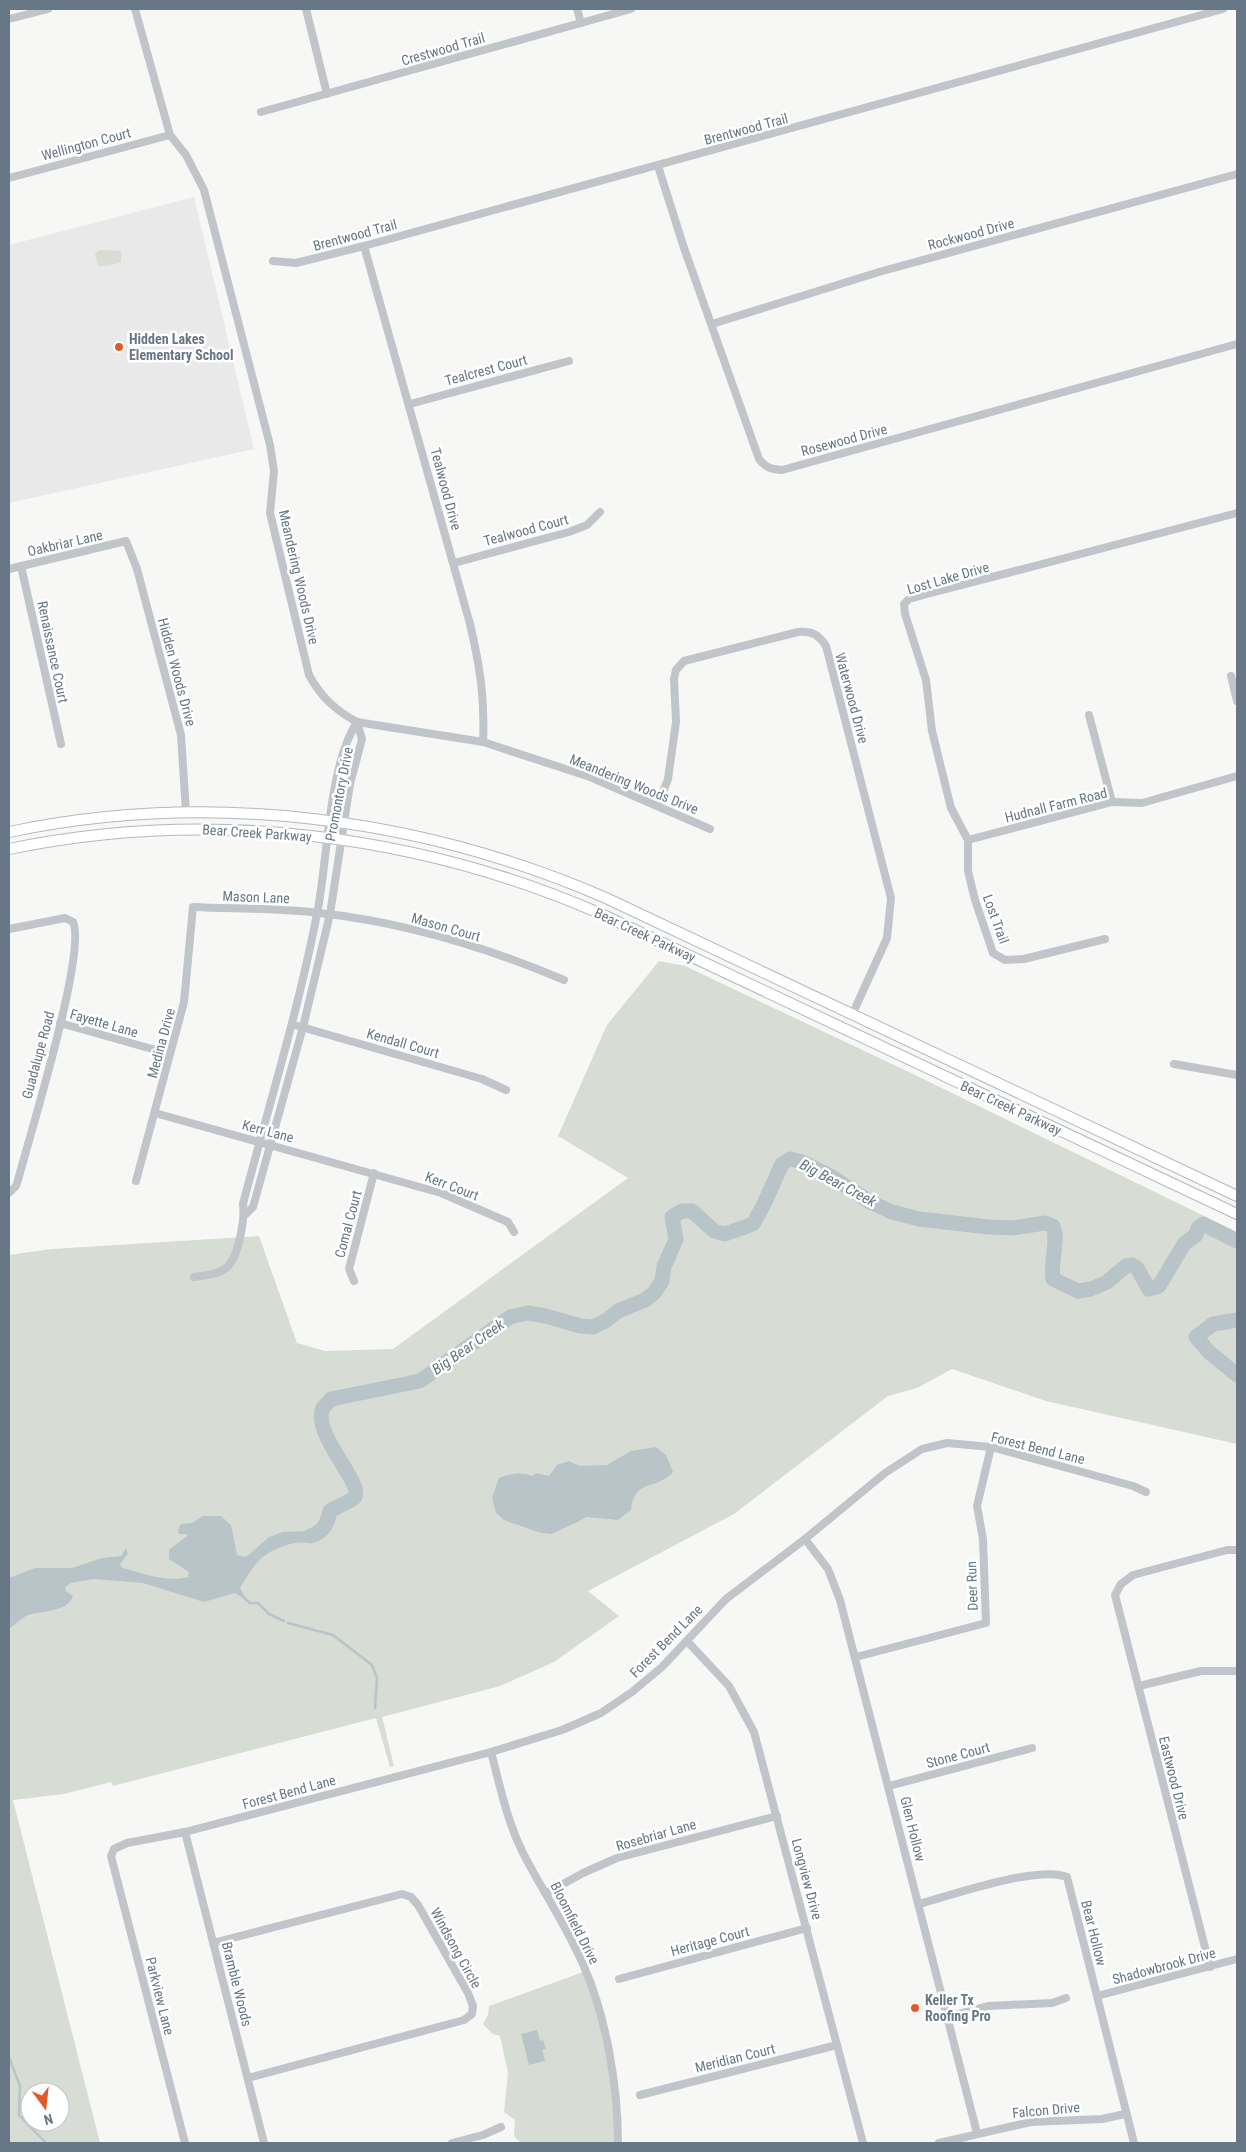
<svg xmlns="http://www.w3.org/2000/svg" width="1246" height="2152" font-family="'Roboto Condensed',sans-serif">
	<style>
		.built { fill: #e8e9e8 }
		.green { fill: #d7dcd4; fill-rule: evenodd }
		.water { fill: #b9c4c9 }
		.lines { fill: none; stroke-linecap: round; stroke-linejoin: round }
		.stream { stroke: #b9c4c9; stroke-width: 2.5 }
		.river { stroke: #b9c4c9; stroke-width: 15 }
		.secondary-casing { stroke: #b3b8bd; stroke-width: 12 }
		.street { stroke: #c1c5c9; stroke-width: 8 }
		.secondary { stroke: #fff; stroke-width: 10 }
		.poi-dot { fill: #e35a2a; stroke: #fff; stroke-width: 2 }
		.labels { text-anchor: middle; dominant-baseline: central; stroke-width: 5; stroke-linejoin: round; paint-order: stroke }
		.street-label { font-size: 14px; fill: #677786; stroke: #fff }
		.poi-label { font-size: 14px; font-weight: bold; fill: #677786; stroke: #fff; text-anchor: start }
		.water-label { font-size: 15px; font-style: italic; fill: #637881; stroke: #fff }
	</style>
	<rect width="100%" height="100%" fill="#f7f8f5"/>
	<polygon class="built" points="194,197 254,449 9,503 9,245"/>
	<g class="green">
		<polygon points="99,250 121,251 121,262 107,266 98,266 95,254"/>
		<path d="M 659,961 L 685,966 L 911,1073 L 1237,1232 L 1237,1444 L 1046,1401 L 952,1369 L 917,1388 L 888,1396 L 734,1514 L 588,1591 L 619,1616 L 554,1662 L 500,1686 L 382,1717 L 394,1766 L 390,1767 L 376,1718 L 113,1786 L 111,1782 L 64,1794 L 13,1800 L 100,2143 L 9,2143 L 9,1255 L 52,1249 L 259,1236 L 297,1343 L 325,1351 L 393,1349 L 628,1178 L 558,1136 L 607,1025 ZM 30,2092 L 60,2092 L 60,2122 L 30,2122 Z"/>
		<polygon points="586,1971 610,2060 618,2143 521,2143 514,2136 515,2120 504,2112 508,2073 500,2036 493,2034 483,2024 488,2015 489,2006"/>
	</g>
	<g class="water">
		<path d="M 656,1447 L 666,1455 L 673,1472 C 656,1491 634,1478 631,1510 L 618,1520 L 587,1517 L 552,1534 L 541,1533 L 504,1520 L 496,1513 L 492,1498 L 499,1478 C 510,1474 521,1471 532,1476 L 536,1473 L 549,1476 L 557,1465 L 569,1461 L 580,1466 L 607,1465 L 631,1451 Z"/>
		<path d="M 203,1516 L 221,1516 L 231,1525 L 237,1555 L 246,1557 L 269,1537 L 283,1532 L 309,1531 L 319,1526 L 326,1525 L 329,1532 C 313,1549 308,1539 290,1544 C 260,1553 255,1563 240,1588 L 245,1597 L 243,1598 L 235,1593 L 204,1602 L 143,1583 L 93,1579 L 71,1583 L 65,1587 L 66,1591 L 73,1596 C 68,1612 41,1611 28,1615 C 21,1618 15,1625 9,1629 L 9,1578 L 35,1568 L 72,1568 L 102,1558 L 121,1556 L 126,1548 L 128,1554 L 120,1564 L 122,1568 C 144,1573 166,1583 188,1577 L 189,1572 L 169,1559 L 169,1550 L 187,1536 L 187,1534 L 179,1534 L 178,1529 L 181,1524 L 192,1523 Z"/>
		<polygon points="537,2030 540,2041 543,2040 546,2049 542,2050 545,2061 529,2065 521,2034"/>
	</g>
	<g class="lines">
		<g class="stream">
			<polyline points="242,1596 250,1603 258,1603 269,1614 284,1621"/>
			<polyline points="288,1623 333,1635 372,1665 377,1678 375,1708"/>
			<polyline points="9,2057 20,2086 19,2115 46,2143"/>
		</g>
		<g class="river">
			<polyline points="1237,1320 1213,1324 1196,1337 1209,1352 1237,1375"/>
			<path d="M 310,1536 C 323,1533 328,1523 330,1511 C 335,1508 350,1501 354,1498 C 366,1485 311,1434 323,1408 C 325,1405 329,1402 331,1399 L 420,1381 L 510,1317 L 528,1313 L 546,1316 L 580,1326 L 593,1327 L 607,1320 L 618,1311 L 645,1300 L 654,1293 L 662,1281 L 664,1267 L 676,1239 L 672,1217 L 682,1211 L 692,1211 L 714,1231 L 725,1234 L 753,1224 L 764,1204 L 782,1164 L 790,1159 L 802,1162 L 832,1177 L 870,1202 L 892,1212 L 919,1219 L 989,1227 L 1013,1228 L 1045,1223 L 1053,1226 C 1059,1240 1050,1261 1053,1279 L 1078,1291 L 1091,1289 L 1107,1282 L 1126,1266 L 1132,1265 L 1137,1268 L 1149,1289 L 1159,1286 L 1184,1244 L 1196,1235 L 1198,1228 L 1203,1224 L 1237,1241"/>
		</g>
		<g class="secondary-casing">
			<g id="secondary">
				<path d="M 9,832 C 209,790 420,817 606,898 L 1237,1196"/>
				<path d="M 9,849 C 206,808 415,833 599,913 L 1237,1214"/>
			</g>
		</g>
		<g class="street">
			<path d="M 135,9 L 170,135 L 186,155 L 204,190 L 270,445 L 274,471 L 270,513 L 309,675 C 321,697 335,710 357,722 L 483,742 L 590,777 L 710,829"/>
			<polyline points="306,9 327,94"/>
			<polyline points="577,9 581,23"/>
			<polyline points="9,19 48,9"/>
			<polyline points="261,112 631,9"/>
			<path d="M 658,166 L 684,248 L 759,459 C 766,468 771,469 782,470 L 1237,344"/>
			<polyline points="9,178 170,135"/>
			<path d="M 364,246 L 470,624 C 480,667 485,698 483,742"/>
			<polyline points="273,261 296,263 364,246 1223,9"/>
			<polyline points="712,324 879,272 1237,174"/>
			<polyline points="410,404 569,361"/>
			<polyline points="454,563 569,532 587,525 600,512"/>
			<polyline points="21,566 61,744"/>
			<polyline points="9,569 126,541 137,569 181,735 186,812"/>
			<polyline points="1231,676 1237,701"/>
			<polyline points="1089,715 1112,802"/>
			<path d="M 658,805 L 668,779 L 676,722 L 674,679 L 676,670 L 684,661 L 798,632 C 812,631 818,634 826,646 L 891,898 L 887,938 L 852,1015"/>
			<polyline points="968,840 1112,802 1142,803 1237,776"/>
			<path d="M 9,929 L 65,918 L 73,922 C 87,952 29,1138 18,1180 L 16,1186 L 9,1193"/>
			<polyline points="1105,939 1024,959 1005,960 993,953 975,900 968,871 968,840 951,808 932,731 926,680 905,614 904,604 909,599 931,593 1237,513"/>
			<polyline points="60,1023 170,1054"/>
			<polyline points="298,1026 482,1079 506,1090"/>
			<polyline points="1174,1064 1237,1075"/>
			<polyline points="155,1113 441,1193 508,1222 514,1232"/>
			<path d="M 136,1181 L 184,1002 L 193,907 C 235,909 277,908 319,913 C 403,922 486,947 564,980"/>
			<polyline points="245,1215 253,1207 303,1027 330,914 350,784 362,739 357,722"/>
			<path d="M 194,1277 C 205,1275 220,1275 228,1266 C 239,1255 245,1218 243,1204 C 268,1108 298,1012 317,914 C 328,860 328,767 357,722"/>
			<polyline points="354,1281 349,1269 374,1173"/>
			<polyline points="805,1539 828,1569 840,1600 977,2133"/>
			<polyline points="687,1641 729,1686 754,1732 863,2143"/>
			<polyline points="856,1657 986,1623 983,1539 977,1506 991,1447"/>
			<polyline points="1139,1686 1201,1671 1237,1671"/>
			<path d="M 491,1752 C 500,1786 507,1821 523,1853 C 543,1892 568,1928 585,1969 C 607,2020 618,2089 618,2143"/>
			<polyline points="889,1786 1032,1748"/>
			<polyline points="185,1832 264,2143"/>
			<polyline points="547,1893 583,1873 617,1858 777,1816"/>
			<path d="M 919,1904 C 952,1895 1038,1865 1067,1877 L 1134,2143"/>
			<polyline points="213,1943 402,1894 411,1897 418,1905 468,1993 473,2006 472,2014 464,2020 248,2078"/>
			<polyline points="1210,1967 1115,1595 1121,1584 1133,1575 1227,1550 1237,1550"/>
			<polyline points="619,1979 807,1928"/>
			<polyline points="1097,1996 1237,1959"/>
			<polyline points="947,2017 988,2006 1052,2003 1066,1998"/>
			<polyline points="640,2095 837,2045"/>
			<polyline points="185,2143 111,1856 114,1849 127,1843 185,1832 491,1752 562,1730 601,1713 632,1692 662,1667 726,1599 805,1539 885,1473 922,1449 947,1443 991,1447 1133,1486 1146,1492"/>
			<polyline points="452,2143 483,2135 501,2127"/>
			<polyline points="939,2143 1031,2122 1102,2119 1125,2114"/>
		</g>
		<use href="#secondary" class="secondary"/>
	</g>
	<g class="poi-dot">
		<circle cx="119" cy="347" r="5"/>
		<circle cx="915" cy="2008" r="5"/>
	</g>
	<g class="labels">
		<g class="street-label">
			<text transform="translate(443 49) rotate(-16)">Crestwood Trail</text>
			<text transform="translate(746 129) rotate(-15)">Brentwood Trail</text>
			<text transform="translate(86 144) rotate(-15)">Wellington Court</text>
			<text transform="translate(971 234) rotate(-15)">Rockwood Drive</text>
			<text transform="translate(355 235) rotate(-15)">Brentwood Trail</text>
			<text transform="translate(486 370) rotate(-15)">Tealcrest Court</text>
			<text transform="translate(844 440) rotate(-15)">Rosewood Drive</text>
			<text transform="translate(446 489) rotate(75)">Tealwood Drive</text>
			<text transform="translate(526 530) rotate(-15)">Tealwood Court</text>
			<text transform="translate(65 543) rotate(-13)">Oakbriar Lane</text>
			<text transform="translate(299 577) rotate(77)">Meandering Woods Drive</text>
			<text transform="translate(948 578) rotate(-16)">Lost Lake Drive</text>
			<text transform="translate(53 652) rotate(78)">Renaissance Court</text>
			<text transform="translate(177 672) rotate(75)">Hidden Woods Drive</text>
			<text transform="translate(852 698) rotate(75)">Waterwood Drive</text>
			<text transform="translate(634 784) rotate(22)">Meandering Woods Drive</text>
			<text transform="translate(339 794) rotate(-79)">Promontory Drive</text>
			<text transform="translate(1056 805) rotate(-14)">Hudnall Farm Road</text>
			<text transform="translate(257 833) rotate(4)">Bear Creek Parkway</text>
			<text transform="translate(256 897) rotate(2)">Mason Lane</text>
			<text transform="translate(996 919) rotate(70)">Lost Trail</text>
			<text transform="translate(446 927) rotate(16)">Mason Court</text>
			<text transform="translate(645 935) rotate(25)">Bear Creek Parkway</text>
			<text transform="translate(104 1023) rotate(16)">Fayette Lane</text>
			<text transform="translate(161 1043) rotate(-75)">Medina Drive</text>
			<text transform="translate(403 1043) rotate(16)">Kendall Court</text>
			<text transform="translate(38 1055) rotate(-75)">Guadalupe Road</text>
			<text transform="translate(1011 1108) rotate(25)">Bear Creek Parkway</text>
			<text transform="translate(268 1131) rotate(15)">Kerr Lane</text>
			<text transform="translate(452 1186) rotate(21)">Kerr Court</text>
			<text transform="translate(348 1224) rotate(-75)">Comal Court</text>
			<text transform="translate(1038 1448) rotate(14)">Forest Bend Lane</text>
			<text transform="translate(972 1586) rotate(-92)">Deer Run</text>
			<text transform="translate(666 1641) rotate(-45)">Forest Bend Lane</text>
			<text transform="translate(958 1755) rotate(-15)">Stone Court</text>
			<text transform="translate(1174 1778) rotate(76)">Eastwood Drive</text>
			<text transform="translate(289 1792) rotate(-15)">Forest Bend Lane</text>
			<text transform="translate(913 1829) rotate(76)">Glen Hollow</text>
			<text transform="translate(656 1835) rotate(-16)">Rosebriar Lane</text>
			<text transform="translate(807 1879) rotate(75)">Longview Drive</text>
			<text transform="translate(575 1923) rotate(63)">Bloomfield Drive</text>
			<text transform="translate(1094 1933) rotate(76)">Bear Hollow</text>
			<text transform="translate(710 1941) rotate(-15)">Heritage Court</text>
			<text transform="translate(456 1948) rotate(61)">Windsong Circle</text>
			<text transform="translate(1164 1966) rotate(-15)">Shadowbrook Drive</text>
			<text transform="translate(237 1984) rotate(76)">Bramble Woods</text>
			<text transform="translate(160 1996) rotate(76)">Parkview Lane</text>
			<text transform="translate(735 2058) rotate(-14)">Meridian Court</text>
			<text transform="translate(1046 2110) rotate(-5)">Falcon Drive</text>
		</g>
		<g class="poi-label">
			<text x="129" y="339">Hidden Lakes<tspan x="129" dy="16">Elementary School</tspan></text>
			<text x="925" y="2000">Keller Tx<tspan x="925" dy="16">Roofing Pro</tspan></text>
		</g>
		<g class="water-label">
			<text transform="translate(838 1183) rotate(28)">Big Bear Creek</text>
			<text transform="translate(468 1347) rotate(-35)">Big Bear Creek</text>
		</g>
	</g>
	<rect width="1246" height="2152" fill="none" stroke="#677786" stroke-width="20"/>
	<g transform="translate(45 2107) rotate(165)"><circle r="24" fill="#ffffff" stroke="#c2c9cf"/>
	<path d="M0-4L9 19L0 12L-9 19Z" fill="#e35a2a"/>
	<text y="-8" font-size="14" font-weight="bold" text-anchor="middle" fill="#677786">N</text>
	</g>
</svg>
